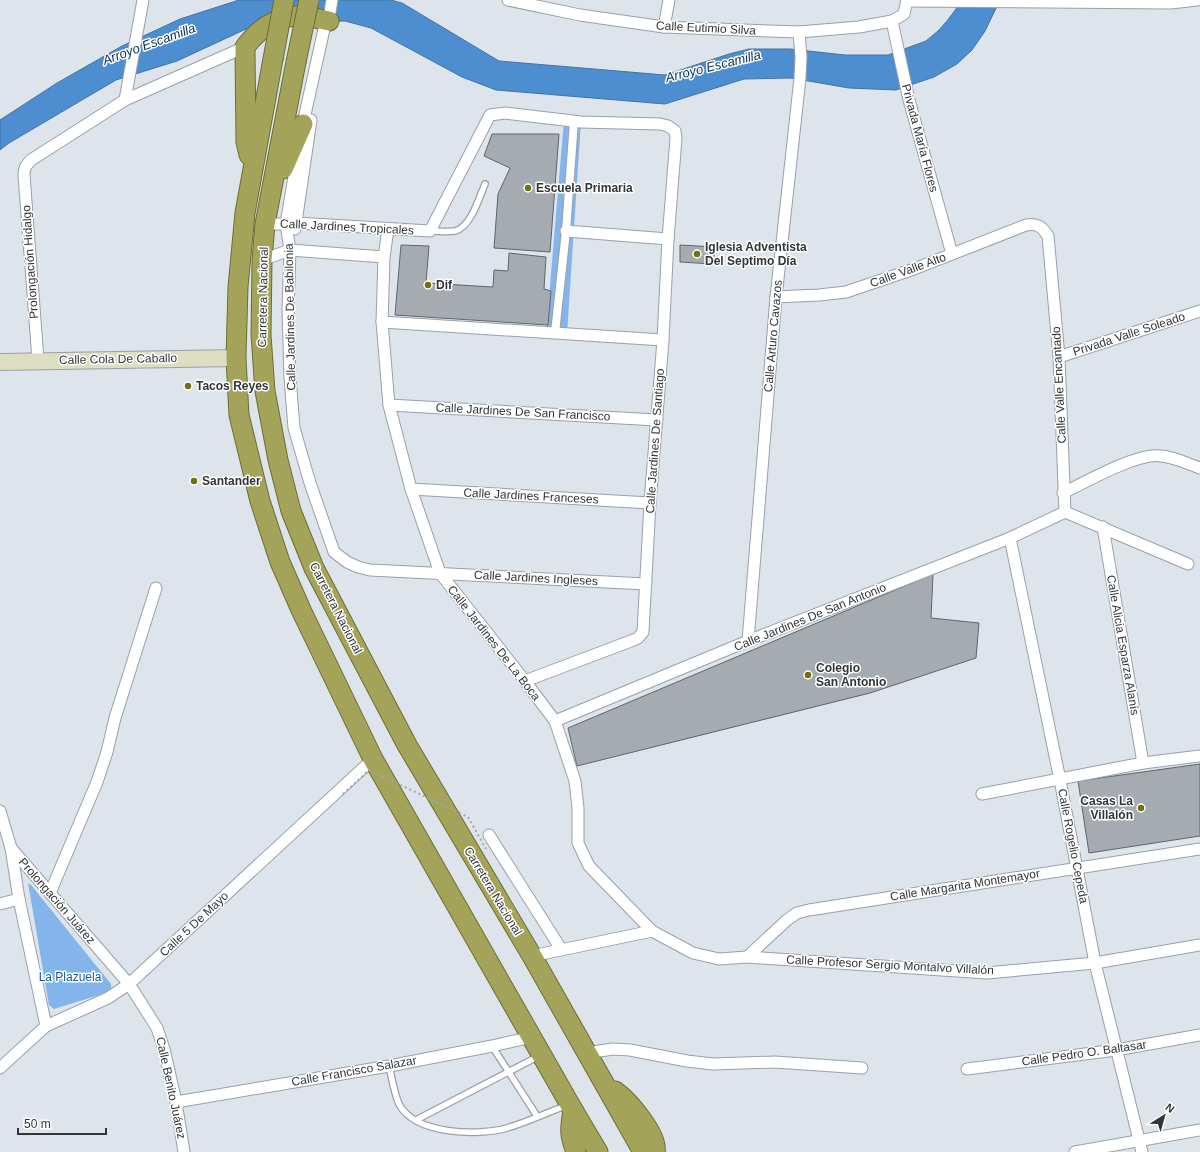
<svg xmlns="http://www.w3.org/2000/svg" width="1200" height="1152" font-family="Arial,sans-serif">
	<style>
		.green { fill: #83b5ea }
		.water { fill: #4d8ed0; stroke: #4573a2 }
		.building { fill: #a5abb1; stroke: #60656b }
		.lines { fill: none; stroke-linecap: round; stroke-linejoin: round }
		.service-casing { stroke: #9aa0a6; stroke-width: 8 }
		.pedestrian-casing { stroke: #9aa0a6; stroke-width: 10 }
		.minor-casing { stroke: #9aa0a6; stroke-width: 13 }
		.secondary-casing { stroke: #9aa0a6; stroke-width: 18 }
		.trunk-casing { stroke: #6c6e33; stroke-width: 21 }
		.service { stroke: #fff; stroke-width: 5.5 }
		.pedestrian { stroke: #fff; stroke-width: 8 }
		.minor { stroke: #fff; stroke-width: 11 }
		.secondary { stroke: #dcddc1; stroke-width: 16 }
		.trunk { stroke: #a3a45a; stroke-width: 19 }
		.trunk-bridge-casing { stroke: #6c6e33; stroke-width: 21; stroke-linecap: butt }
		.path-bridge { stroke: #a2a6ac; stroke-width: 2; stroke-dasharray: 2 3; stroke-linecap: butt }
		.trunk-bridge { stroke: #a3a45a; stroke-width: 19 }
		.poi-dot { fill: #707014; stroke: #fff; stroke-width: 1.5 }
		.labels { text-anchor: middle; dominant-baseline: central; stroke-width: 3; stroke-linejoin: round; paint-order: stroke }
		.street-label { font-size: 12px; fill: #323437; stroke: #fff }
		.poi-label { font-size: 12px; font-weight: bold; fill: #323437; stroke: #fff; text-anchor: start }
		.park-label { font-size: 12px; fill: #135a97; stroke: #fff }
		.water-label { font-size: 13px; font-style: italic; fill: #00305a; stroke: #fff }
	</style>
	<rect width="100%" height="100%" fill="#dee4eb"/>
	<g class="green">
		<polygon points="564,120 581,122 567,334 546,333"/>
		<polygon points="28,883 31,885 111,984 111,988 109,992 54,1009 49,1005"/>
	</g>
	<polygon class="water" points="239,0 391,0 402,3 499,61 665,75 729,54 749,49 790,49 845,55 888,55 926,41 938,31 947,21 956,9 960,0 1000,0 985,31 972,50 957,64 934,77 896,90 849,88 791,78 744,79 665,104 496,90 462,77 371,28 345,21 259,23 177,61 116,80 9,143 0,150 0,120 57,83 122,46 180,19"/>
	<g class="building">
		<polygon points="492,134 559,134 550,252 494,248 498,194 510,168 484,156"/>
		<polygon points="401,245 429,246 426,283 493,287 494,270 508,271 509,253 546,257 544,289 551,291 548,325 395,315"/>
		<polygon points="680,245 715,247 713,264 680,262"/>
		<polygon points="933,574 931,618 979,623 976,658 870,693 577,766 568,728"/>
		<polygon points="1200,764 1200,836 1089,853 1078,781"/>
	</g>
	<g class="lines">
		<g class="service-casing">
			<g id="service">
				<path d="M 430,231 C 438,231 447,232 455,231 C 471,227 479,198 485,184"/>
				<polyline points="492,1046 537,1116"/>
				<path d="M 389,1066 C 392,1078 394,1093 399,1104 C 415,1135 479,1136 507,1128 C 528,1122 548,1112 568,1105"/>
				<polyline points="416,1120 539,1056"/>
			</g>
		</g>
		<g class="pedestrian-casing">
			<polyline id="pedestrian" points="555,333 566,231 574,121"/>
		</g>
		<g class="minor-casing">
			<g id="minor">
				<polyline points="508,0 580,15 664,27 799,32 859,27 892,21 904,14 907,0"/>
				<polyline points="907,1 1171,3 1197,0"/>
				<polyline points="892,21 909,100 952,254"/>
				<polyline points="328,24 332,0"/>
				<polyline points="664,27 669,0"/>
				<polyline points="125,100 143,0"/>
				<polyline points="302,128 326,20 328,17"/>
				<polyline points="299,147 286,224 290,250 288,310 290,378 294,428 310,483 334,552 347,562 358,567 370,570 646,584"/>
				<polyline points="265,224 286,224 296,223 430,231 490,115 505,113 581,122 660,124 668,126 675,131 676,138 668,239 663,340 650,503 643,632 638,638 631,641 525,681"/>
				<polyline points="295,229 311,120"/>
				<polyline points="388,229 384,257 382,322 389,405 411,489 440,573 525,681 555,721 575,781 578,808 578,843 589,866 652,931 693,953 719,959 747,957 987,973 1095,963 1200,945"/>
				<polyline points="566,231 668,239"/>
				<polyline points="262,260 290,250 384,257"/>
				<path d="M 776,297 L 819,295 L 846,292 L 914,269 L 1026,225 C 1038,223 1042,227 1048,236 L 1059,357 L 1065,512 L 1188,564"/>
				<polyline points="382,322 663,340"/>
				<polyline points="1059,357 1200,311"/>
				<path d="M 38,360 L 24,175 C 24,168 26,165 31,160 L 125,100 L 245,47"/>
				<polyline points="389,405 657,420"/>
				<polyline points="411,489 650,503"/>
				<path d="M 1063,493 C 1086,482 1138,452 1161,456 C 1175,457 1188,464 1200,468"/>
				<polyline points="1103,527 1143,763"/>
				<polyline points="1010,538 1060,780 1095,963 1142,1152"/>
				<polyline points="748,641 776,297 800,78 801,57 799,32"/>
				<polyline points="555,721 748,641 1010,538 1065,512"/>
				<polyline points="982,794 1143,763 1200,756"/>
				<polyline points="0,811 11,848 19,899 46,1026"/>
				<polyline points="489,835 561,949"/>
				<polyline points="11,848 129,984 157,1028 164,1049 176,1102 184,1152"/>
				<polyline points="50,893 97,782 107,752 115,718 156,588"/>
				<polyline points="0,904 19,899"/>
				<polyline points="532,956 652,931"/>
				<polyline points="747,957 787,920 797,913 809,910 1200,849"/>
				<polyline points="586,1053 613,1049 630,1050 687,1061 713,1064 775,1062 862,1068"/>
				<polyline points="0,1068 46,1026 108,998 129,984 373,759"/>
				<polyline points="967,1069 1116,1050 1200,1035"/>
				<polyline points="176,1102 389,1066 492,1046 532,1037"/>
				<polyline points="1075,1152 1200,1130"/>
			</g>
		</g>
		<g class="secondary-casing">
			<polyline id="secondary" points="0,362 236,358"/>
		</g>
		<g class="trunk-casing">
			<g id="trunk">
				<polyline points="273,59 245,213 238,287 236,358 239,415 260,501 280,562 302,612 373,759 573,1110 598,1152"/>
				<polyline points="296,62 265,224 262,260 261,335 265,391 278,460 291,511 314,568 407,745 532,956 643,1152"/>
				<path d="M 249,155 L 246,142 L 245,47 C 257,31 274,18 295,16 C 306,15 318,19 329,21"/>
				<polyline points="283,169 303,124"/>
				<path d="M 615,1091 C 628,1100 659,1136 655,1152"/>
				<path d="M 573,1110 C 570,1129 569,1134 576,1152"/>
			</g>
		</g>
		<use href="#service" class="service"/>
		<use href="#pedestrian" class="pedestrian"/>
		<use href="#minor" class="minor"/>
		<use href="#secondary" class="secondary"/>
		<use href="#trunk" class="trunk"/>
		<g class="trunk-bridge-casing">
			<g id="trunk-bridge">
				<polyline points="273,59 284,0"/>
				<polyline points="296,62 309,0"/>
			</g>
		</g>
		<polyline class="path-bridge" points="343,794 369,770 468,817 486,849"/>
		<use href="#trunk-bridge" class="trunk-bridge"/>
	</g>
	<g class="poi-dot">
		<circle cx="528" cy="188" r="4"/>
		<circle cx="697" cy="254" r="4"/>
		<circle cx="428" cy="285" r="4"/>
		<circle cx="188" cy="386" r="4"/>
		<circle cx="194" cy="481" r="4"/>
		<circle cx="808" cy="675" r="4"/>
		<circle cx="1141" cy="808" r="4"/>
	</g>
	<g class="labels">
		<g class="street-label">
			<text transform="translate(706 28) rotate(3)">Calle Eutimio Silva</text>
			<text transform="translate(920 138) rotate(75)">Privada María Flores</text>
			<text transform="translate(347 227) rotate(3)">Calle Jardines Tropicales</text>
			<text transform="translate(30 262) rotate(-94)">Prolongación Hidalgo</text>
			<text transform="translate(908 270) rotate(-20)">Calle Valle Alto</text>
			<text transform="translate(263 297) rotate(-89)">Carretera Nacional</text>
			<text transform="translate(290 317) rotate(-91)">Calle Jardines De Babilonia</text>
			<text transform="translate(1129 334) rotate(-18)">Privada Valle Soleado</text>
			<text transform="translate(773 336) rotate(-85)">Calle Arturo Cavazos</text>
			<text transform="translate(118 359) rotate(-1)">Calle Cola De Caballo</text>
			<text transform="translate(1059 385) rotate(-93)">Calle Valle Encantado</text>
			<text transform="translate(523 412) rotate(3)">Calle Jardines De San Francisco</text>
			<text transform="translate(655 441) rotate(-86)">Calle Jardines De Santiago</text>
			<text transform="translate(531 496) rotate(3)">Calle Jardines Franceses</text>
			<text transform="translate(536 578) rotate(3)">Calle Jardines Ingleses</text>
			<text transform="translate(336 608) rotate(63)">Carretera Nacional</text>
			<text transform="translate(810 617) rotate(-22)">Calle Jardines De San Antonio</text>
			<text transform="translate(494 643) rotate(52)">Calle Jardines De La Boca</text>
			<text transform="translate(1123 645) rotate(80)">Calle Alicia Esparza Alanís</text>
			<text transform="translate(1073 846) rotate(79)">Calle Rogelio Cepeda</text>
			<text transform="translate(965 885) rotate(-9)">Calle Margarita Montemayor</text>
			<text transform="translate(493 891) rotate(59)">Carretera Nacional</text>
			<text transform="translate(57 901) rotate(49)">Prolongación Juárez</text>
			<text transform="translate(194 924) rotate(-43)">Calle 5 De Mayo</text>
			<text transform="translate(890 965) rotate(3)">Calle Profesor Sergio Montalvo Villalón</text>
			<text transform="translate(1084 1053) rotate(-8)">Calle Pedro O. Baltasar</text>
			<text transform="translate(354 1071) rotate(-10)">Calle Francisco Salazar</text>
			<text transform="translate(171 1088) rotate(78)">Calle Benito Juárez</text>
		</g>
		<g class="poi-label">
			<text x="536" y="188">Escuela Primaria</text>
			<text x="705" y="247">Iglesia Adventista<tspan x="705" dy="14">Del Septimo Día</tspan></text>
			<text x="436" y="285">Dif</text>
			<text x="196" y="386">Tacos Reyes</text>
			<text x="202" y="481">Santander</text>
			<text x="816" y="668">Colegio<tspan x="816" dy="14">San Antonio</tspan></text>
			<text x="1133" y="801" text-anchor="end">Casas La<tspan x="1133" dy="14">Villalón</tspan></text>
		</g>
		<g class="park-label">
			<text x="70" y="977">La Plazuela</text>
		</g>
		<g class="water-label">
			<text transform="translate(149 44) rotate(-20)">Arroyo Escamilla</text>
			<text transform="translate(713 66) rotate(-14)">Arroyo Escamilla</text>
		</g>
	</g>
	<g transform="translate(1164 1116) rotate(37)" stroke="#ffffff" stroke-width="3" paint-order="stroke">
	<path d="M0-3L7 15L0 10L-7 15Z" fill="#323437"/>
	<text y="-6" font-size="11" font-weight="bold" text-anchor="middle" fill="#323437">N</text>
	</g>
	<path d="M18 1128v6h88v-6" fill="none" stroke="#323437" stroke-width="2"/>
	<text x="24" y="1128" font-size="12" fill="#323437" stroke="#ffffff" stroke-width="3" paint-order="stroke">50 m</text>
</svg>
